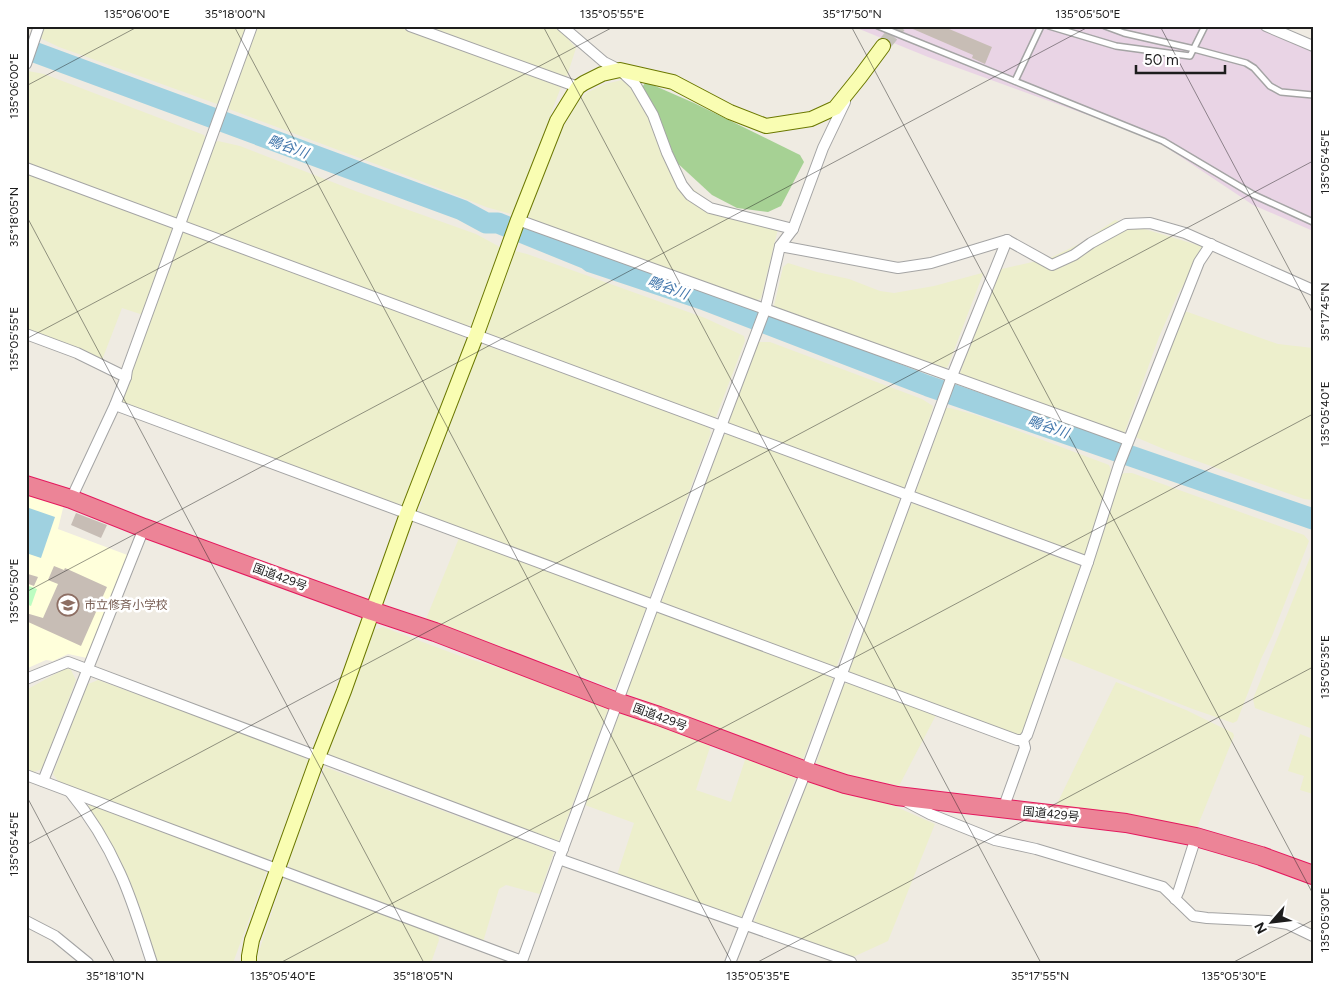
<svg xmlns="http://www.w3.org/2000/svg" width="1339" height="989" font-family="Figtree,'Noto Sans JP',sans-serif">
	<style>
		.industrial { fill: #e9d4e5 }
		.education { fill: #ffffdb }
		.farmland { fill: #edefcc }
		.forest { fill: #a6d194 }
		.park { fill: #bcfdc1 }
		.water { fill: #9fd1e0 }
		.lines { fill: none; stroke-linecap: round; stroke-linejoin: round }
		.river { stroke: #9fd1e0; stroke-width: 21 }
		.building { fill: #c7bdb5 }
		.secondary-tunnel { stroke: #c5c2bb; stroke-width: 14; stroke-dasharray: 14 7; stroke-linecap: butt }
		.lane-casing { stroke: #a4a4a4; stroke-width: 8 }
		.street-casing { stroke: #a4a4a4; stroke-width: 12 }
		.secondary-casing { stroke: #6b7800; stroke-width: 16 }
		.highway-casing { stroke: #e4195e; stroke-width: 20 }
		.lane { stroke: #fff; stroke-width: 5 }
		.street { stroke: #fff; stroke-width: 10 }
		.secondary { stroke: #f9fdb2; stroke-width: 14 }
		.highway { stroke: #ec8497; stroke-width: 18 }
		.ticks { fill: none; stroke: #1d1d1d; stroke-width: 1; stroke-opacity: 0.45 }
		.labels { text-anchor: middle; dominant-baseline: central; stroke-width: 5; stroke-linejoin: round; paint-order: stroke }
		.street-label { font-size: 12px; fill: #1d1d1d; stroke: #fff }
		.education-label { font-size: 12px; fill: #785e54; stroke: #fff; text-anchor: start }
		.water-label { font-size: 14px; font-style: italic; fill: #4176ab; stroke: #fff }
		.neatline { fill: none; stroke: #1d1d1d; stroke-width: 2 }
		.ticks-label { font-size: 12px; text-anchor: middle; fill: #1d1d1d }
	</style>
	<rect width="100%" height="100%" fill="#efebe2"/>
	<polygon class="industrial" points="852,26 1263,26 1313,49 1313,231 1253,205 1154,139 928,57"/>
	<polygon class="education" points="26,492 64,504 58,529 130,556 87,658 68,654 53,661 46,660 28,668 26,674"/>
	<g class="farmland">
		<polygon points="43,26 248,26 220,102 217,104 59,47 42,39 40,34"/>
		<polygon points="257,26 395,26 561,87 513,213 511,214 486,207 413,178 229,109 228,105"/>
		<polygon points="419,26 551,26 560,30 576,48 566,79"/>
		<polygon points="28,71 44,74 204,135 206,139 177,220 26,164 26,76"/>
		<polygon points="622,80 633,89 647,112 657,142 667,164 691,187 713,205 779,225 761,298 754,302 552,230 530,218 528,216 563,128 579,101 588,92 605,84"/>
		<polygon points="218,141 240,146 358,192 476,234 500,247 472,324 466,327 187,224 186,219 214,143"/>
		<polygon points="26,172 173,228 174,232 143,315 122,308 102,360 26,331"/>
		<polygon points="1115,220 1204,247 1205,249 1178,294 1159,337 1124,434 959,376 997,270 1050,258 1081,243"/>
		<polygon points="186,231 464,337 465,341 403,506 122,402 132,376 131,373 182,233"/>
		<polygon points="515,251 527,254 705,318 744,336 745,341 716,417 711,419 489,335 486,330"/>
		<polygon points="788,263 817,272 849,279 880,291 894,293 934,286 982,273 983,274 948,366 946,368 929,367 787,314 774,306 783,267"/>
		<polygon points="1182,310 1278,344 1313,348 1313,500 1304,499 1166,450 1133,436"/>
		<polygon points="758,342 770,342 922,399 933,406 932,411 904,489 729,424 728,422"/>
		<polygon points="485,345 708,425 711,433 650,596 647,599 445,524 418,512 479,348"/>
		<polygon points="946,408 950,408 976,415 1109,465 1111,470 1108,486 1086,556 915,494"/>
		<polygon points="727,434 897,496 900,500 836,668 661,603 722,436"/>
		<polygon points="1124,473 1132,473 1304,535 1309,541 1272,636 1261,659 1237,721 1233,723 1190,708 1062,657 1059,653 1097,553 1121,475"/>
		<polygon points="912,503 1083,567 1022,734 1018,736 847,672 900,529"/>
		<polygon points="459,538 644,605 646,609 615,689 426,619"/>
		<polygon points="1313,550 1313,729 1255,708 1253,699"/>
		<polygon points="660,612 830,675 833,680 803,759 627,694 627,692 656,613"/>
		<polygon points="383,627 460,656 530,677 606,705 608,710 558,843 346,765 327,755 374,630"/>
		<polygon points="66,668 71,670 76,680 42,769 31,773 26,771 26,690"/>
		<polygon points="98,680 283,748 307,759 308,761 273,857 267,860 58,784 58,781 53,774 86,685"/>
		<polygon points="1116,682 1186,710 1233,733 1234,736 1196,830 1055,808"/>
		<polygon points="849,683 936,715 899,786 847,774 816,764 843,684"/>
		<polygon points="625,712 711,744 696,790 731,802 746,757 795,775 796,777 741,918 617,875 634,823 585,805 619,714"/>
		<polygon points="1300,734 1313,739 1313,794 1300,790 1304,776 1288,771"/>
		<polygon points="325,767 554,852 541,889 543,895 506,885 499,889 483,942 290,870 288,861"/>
		<polygon points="811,781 892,805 935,824 888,941 851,958 754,922 807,783"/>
		<polygon points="90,805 264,870 266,873 233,963 154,963 125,876 88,806"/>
		<polygon points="286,879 438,935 439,940 432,960 429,963 257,963 257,957 283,880"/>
	</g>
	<polygon class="forest" points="646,82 694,103 800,155 804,162 781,206 768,212 737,208 712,195 674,160 642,87"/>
	<polygon class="park" points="26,585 37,589 31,606 26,604"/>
	<polygon class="water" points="29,508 55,517 41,558 26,553 26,515"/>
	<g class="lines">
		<polyline class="river" points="26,49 462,210 486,223 498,223 587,259 591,262 702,299 928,386 1313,519"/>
	</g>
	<g class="building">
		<polygon points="906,26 942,26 992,47 985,64 972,58 973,55"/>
		<polygon points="76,513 107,525 101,538 71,525"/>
		<polygon points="54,566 64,570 65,568 107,587 81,646 26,621 26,613 43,618 58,584 48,580"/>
		<polygon points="28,574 38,577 34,586 26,583"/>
	</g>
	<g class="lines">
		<polyline class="secondary-tunnel" points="883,46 899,26"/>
		<g class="lane-casing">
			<g id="lane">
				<polyline points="878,26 1163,141 1254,195 1313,222"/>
				<polyline points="1049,26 1116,46 1190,56 1205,26"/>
				<polyline points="1105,26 1124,33 1194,49 1246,63 1254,68 1270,86 1281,92 1313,95"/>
				<polyline points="1015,81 1041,26"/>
			</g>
		</g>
		<g class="street-casing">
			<g id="street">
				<polyline points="410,26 578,87"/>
				<polyline points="562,26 604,62 620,70 635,84 653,115 667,153 682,185 690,195 710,208 793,229"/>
				<polyline points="1266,26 1313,46"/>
				<polyline points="26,64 39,26"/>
				<polyline points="26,168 1088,562"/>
				<polyline points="518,220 1128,440"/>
				<polyline points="780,246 898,268 931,263 1007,240 1052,265 1074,255 1091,243 1126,224 1150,223 1185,233 1313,290"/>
				<polyline points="26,334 77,353 126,377"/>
				<polyline points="115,405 1017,740 1023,740"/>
				<polyline points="71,499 115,405 126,377 127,370 252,26"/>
				<polyline points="26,679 68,662 563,849"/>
				<polyline points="26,775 522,961 559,859 654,604 765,310 780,246 793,229 823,148 845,102"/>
				<polyline points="43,781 144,528"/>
				<path d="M 70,792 C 90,816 107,844 120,873 C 133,901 142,933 152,963"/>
				<polyline points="907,802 930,814 995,840 1036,849 1163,887 1193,916 1207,918 1268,921 1288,924 1313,936"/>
				<polyline points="1003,809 1025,748 1023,740 1027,735 1088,562 1119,465 1199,262 1211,244"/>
				<polyline points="559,859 851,962"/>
				<polyline points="1175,899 1179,890 1196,837"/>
				<polyline points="26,921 55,936 88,963"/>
				<polyline points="730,963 806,771 952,376 1007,240"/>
			</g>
		</g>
		<g class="secondary-casing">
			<polyline id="secondary" points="249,963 249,956 252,940 318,757 344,691 407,514 476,336 518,220 557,121 578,87 584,83 602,74 620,70 673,82 730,112 766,126 811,119 835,108 860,77 883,46"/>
		</g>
		<g class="highway-casing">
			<polyline id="highway" points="26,485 71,499 144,528 372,611 435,632 617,702 659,716 806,771 845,784 897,796 1126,823 1196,837 1261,856 1313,875"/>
		</g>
		<use href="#lane" class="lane"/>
		<use href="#street" class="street"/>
		<use href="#secondary" class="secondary"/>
		<use href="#highway" class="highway"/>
	</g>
	<path class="ticks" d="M 234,26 L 732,963M 543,26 L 1041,963M 851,26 L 1313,894M 1160,26 L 1313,314M 26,86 L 139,26M 26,215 L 424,963M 26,339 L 615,26M 26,592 L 1090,26M 26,795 L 115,963M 26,845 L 1313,161M 280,963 L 1313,414M 756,963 L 1313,667M 1232,963 L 1313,920"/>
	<defs>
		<g id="school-ring" transform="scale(1.125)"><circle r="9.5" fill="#fff" stroke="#8d6e63" stroke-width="1.5"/><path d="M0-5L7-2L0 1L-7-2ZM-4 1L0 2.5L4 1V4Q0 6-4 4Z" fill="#8d6e63"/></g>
	</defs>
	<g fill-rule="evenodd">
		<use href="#school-ring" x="68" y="605"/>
	</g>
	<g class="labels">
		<g class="street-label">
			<text transform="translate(280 577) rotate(20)">国道429号</text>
			<text transform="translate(660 717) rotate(20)">国道429号</text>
			<text transform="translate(1051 814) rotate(6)">国道429号</text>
		</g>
		<g class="education-label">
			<text x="84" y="605">市立修斉小学校</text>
		</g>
		<g class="water-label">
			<text transform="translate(288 147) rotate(20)">鴫谷川</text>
			<text transform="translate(668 288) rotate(20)">鴫谷川</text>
			<text transform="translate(1048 427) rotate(19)">鴫谷川</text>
		</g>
	</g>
	<rect width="1339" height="989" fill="none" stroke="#ffffff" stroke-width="55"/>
	<g transform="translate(1272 922) rotate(242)" stroke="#ffffff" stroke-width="4" paint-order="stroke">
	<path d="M0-4L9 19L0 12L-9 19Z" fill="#1d1d1d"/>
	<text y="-8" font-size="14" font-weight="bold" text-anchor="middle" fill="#1d1d1d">N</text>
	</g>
	<path d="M1136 65v8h89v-8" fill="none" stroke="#1d1d1d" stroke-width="2.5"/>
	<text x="1144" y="65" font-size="15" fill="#1d1d1d" stroke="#ffffff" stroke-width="4" paint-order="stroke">50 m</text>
	<rect x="28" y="28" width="1284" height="934" class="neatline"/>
	<g class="ticks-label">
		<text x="137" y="18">135°06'00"E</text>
		<text x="235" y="18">35°18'00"N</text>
		<text x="612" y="18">135°05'55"E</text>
		<text x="852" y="18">35°17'50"N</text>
		<text x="1088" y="18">135°05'50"E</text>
		<text transform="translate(14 86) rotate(-90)" y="4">135°06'00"E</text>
		<text transform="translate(1325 162) rotate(-90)" y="4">135°05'45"E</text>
		<text transform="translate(14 217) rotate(-90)" y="4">35°18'05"N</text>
		<text transform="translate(1325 312) rotate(-90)" y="4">35°17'45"N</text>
		<text transform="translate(14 339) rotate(-90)" y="4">135°05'55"E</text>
		<text transform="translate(1325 414) rotate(-90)" y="4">135°05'40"E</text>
		<text transform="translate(14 591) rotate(-90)" y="4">135°05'50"E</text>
		<text transform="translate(1325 667) rotate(-90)" y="4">135°05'35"E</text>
		<text transform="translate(14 844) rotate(-90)" y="4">135°05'45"E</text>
		<text transform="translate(1325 920) rotate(-90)" y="4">135°05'30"E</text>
		<text x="115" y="980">35°18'10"N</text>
		<text x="283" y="980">135°05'40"E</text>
		<text x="423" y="980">35°18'05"N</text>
		<text x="758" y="980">135°05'35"E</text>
		<text x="1040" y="980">35°17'55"N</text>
		<text x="1234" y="980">135°05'30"E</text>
	</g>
</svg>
